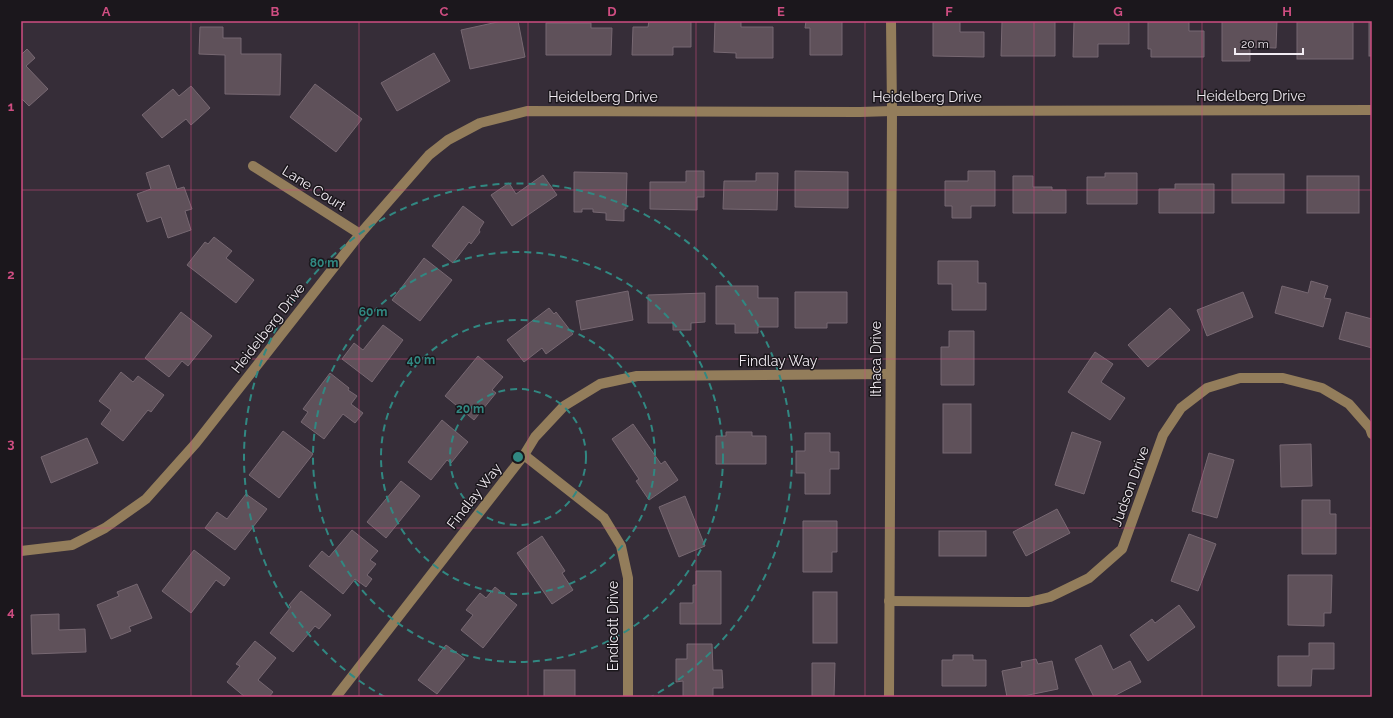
<svg xmlns="http://www.w3.org/2000/svg" width="1393" height="718" font-family="Raleway,sans-serif">
	<style>
		.building { fill: #5f515a; stroke: #776872 }
		.lines { fill: none; stroke-linecap: round; stroke-linejoin: round }
		.minor { stroke: #937d5b; stroke-width: 10 }
		.grid { fill: none; stroke: #ce4d81; stroke-width: 1; stroke-opacity: 0.55 }
		.ring { fill: none; stroke: #318882; stroke-width: 2; stroke-dasharray: 7 5 }
		.labels { text-anchor: middle; dominant-baseline: central; stroke-width: 3; stroke-linejoin: round; paint-order: stroke }
		.street-label { font-size: 14px; fill: #f2ecf3; stroke: #1b171c }
		.centre { fill: #318882; stroke: #1b171c; stroke-width: 2 }
		.ring-label { font-size: 12px; text-anchor: middle; font-weight: bold; fill: #318882; stroke: #1b171c; stroke-width: 3; stroke-linejoin: round; paint-order: stroke }
		.neatline { fill: none; stroke: #ce4d81; stroke-width: 1.5 }
		.grid-label { font-size: 13px; text-anchor: middle; font-weight: bold; fill: #ce4d81 }
	</style>
	<rect width="100%" height="100%" fill="#362d38"/>
	<g class="building">
		<polygon points="502,21 518,21 525,57 470,69 461,30"/>
		<polygon points="649,21 691,21 691,47 673,47 673,55 632,55 633,27 648,27"/>
		<polygon points="715,21 741,21 741,27 773,27 773,58 736,58 736,53 714,52"/>
		<polygon points="806,21 842,21 842,55 810,55 810,28 805,28"/>
		<polygon points="933,21 960,21 960,32 984,32 984,57 933,56"/>
		<polygon points="1002,21 1055,21 1055,56 1001,56"/>
		<polygon points="1074,21 1129,21 1129,44 1098,44 1098,57 1073,57"/>
		<polygon points="1148,21 1189,21 1189,31 1204,31 1204,57 1151,57 1151,49 1148,49"/>
		<polygon points="1222,21 1277,21 1276,48 1250,47 1250,61 1222,61"/>
		<rect x="1297" y="21" width="56" height="38"/>
		<rect x="1369" y="21" width="3" height="35"/>
		<polygon points="546,23 591,23 591,28 612,28 611,55 546,55"/>
		<polygon points="200,27 223,27 223,38 241,38 241,54 281,54 280,95 225,94 225,55 199,54"/>
		<polygon points="27,49 35,58 26,66 48,89 29,106 21,98 21,55"/>
		<polygon points="434,53 450,81 397,111 381,83"/>
		<polygon points="315,84 362,119 336,152 290,117"/>
		<polygon points="191,86 210,108 191,125 186,119 162,138 142,115 173,89 179,96"/>
		<polygon points="169,165 177,189 184,187 192,209 185,211 191,230 168,238 161,217 147,222 137,194 151,189 146,173"/>
		<polygon points="686,171 704,171 704,197 697,197 697,210 650,209 650,182 686,182"/>
		<polygon points="795,171 848,172 848,208 795,207"/>
		<polygon points="968,171 995,171 995,206 971,206 971,218 952,218 952,206 945,206 945,181 968,181"/>
		<polygon points="574,172 627,173 626,209 624,209 624,221 606,220 606,213 593,212 593,209 582,209 582,212 574,212"/>
		<polygon points="756,173 778,173 777,210 723,209 724,181 756,181"/>
		<polygon points="1105,173 1137,173 1137,204 1087,204 1087,177 1105,177"/>
		<rect x="1232" y="174" width="52" height="29"/>
		<polygon points="543,175 557,195 512,226 491,195 509,183 516,194"/>
		<polygon points="1013,176 1033,176 1033,187 1052,187 1052,190 1066,190 1066,213 1013,213"/>
		<rect x="1307" y="176" width="52" height="37"/>
		<polygon points="1175,184 1214,184 1214,213 1159,213 1159,189 1175,189"/>
		<polygon points="463,206 484,222 479,230 480,232 471,244 469,242 453,263 432,246"/>
		<polygon points="214,237 232,251 226,258 254,280 236,303 187,265 205,242 208,244"/>
		<polygon points="424,258 452,280 420,321 392,300"/>
		<polygon points="938,261 978,261 978,283 986,283 986,310 952,310 952,284 938,284"/>
		<polygon points="1311,281 1328,286 1324,298 1331,299 1323,327 1275,313 1282,286 1308,293"/>
		<polygon points="716,286 758,286 758,298 778,298 778,327 758,327 758,333 735,333 735,324 716,324"/>
		<polygon points="628,291 633,320 581,330 576,301"/>
		<polygon points="795,292 847,292 847,323 827,323 827,328 795,328"/>
		<polygon points="1243,292 1253,317 1207,336 1197,310"/>
		<polygon points="705,293 705,322 691,323 691,330 673,330 673,323 648,323 648,295"/>
		<polygon points="549,308 554,314 556,312 573,334 546,354 542,348 524,362 507,340"/>
		<polygon points="1170,308 1190,330 1148,367 1128,345"/>
		<polygon points="181,312 212,336 188,366 182,361 169,377 145,358"/>
		<polygon points="1346,312 1372,319 1372,348 1339,339"/>
		<polygon points="383,325 403,340 372,382 342,359 354,343 363,350"/>
		<polygon points="949,331 974,331 974,385 941,385 941,347 949,347"/>
		<polygon points="1095,352 1113,364 1101,382 1125,398 1110,420 1068,392"/>
		<polygon points="478,356 503,377 492,390 496,393 474,420 445,396"/>
		<polygon points="121,372 133,382 138,376 164,395 151,412 148,410 123,441 101,424 111,410 99,401"/>
		<polygon points="330,373 349,388 348,390 357,396 351,404 363,413 355,423 343,414 324,439 301,422 308,412 303,409"/>
		<rect x="943" y="404" width="28" height="49"/>
		<polygon points="442,420 468,442 451,463 447,460 431,480 408,462"/>
		<polygon points="633,424 661,464 665,461 678,480 649,500 636,481 639,479 612,439"/>
		<polygon points="283,431 313,454 279,498 249,475"/>
		<polygon points="726,432 752,432 752,436 766,436 766,464 716,464 716,436 726,436"/>
		<polygon points="1072,432 1101,442 1084,494 1055,485"/>
		<polygon points="805,433 830,433 830,452 839,452 839,469 830,469 830,494 805,494 805,473 796,473 796,451 805,451"/>
		<polygon points="87,438 98,463 51,483 41,457"/>
		<polygon points="1311,444 1312,486 1281,487 1280,445"/>
		<polygon points="1209,453 1234,460 1217,518 1192,511"/>
		<polygon points="401,481 420,496 386,538 367,522"/>
		<polygon points="246,494 267,509 235,550 205,528 217,512 227,519"/>
		<polygon points="685,496 705,546 679,557 659,507"/>
		<polygon points="1302,500 1330,500 1330,514 1336,514 1336,554 1302,554"/>
		<polygon points="1057,509 1070,533 1026,556 1013,532"/>
		<polygon points="803,521 837,521 837,552 832,552 832,572 803,572"/>
		<polygon points="352,530 378,551 370,560 376,564 367,575 372,579 366,587 355,579 343,594 309,566 322,551 329,557"/>
		<rect x="939" y="531" width="47" height="25"/>
		<polygon points="1189,534 1216,544 1198,591 1171,581"/>
		<polygon points="542,536 565,571 562,573 573,590 552,604 517,553"/>
		<polygon points="194,550 230,578 224,586 216,580 191,613 162,591"/>
		<polygon points="696,571 721,571 721,624 680,624 680,603 693,603 693,585 696,585"/>
		<polygon points="1288,575 1332,575 1331,613 1324,613 1324,626 1288,625"/>
		<polygon points="137,584 152,618 129,627 131,631 111,639 97,605 119,596 117,592"/>
		<polygon points="495,587 517,605 483,648 461,630 473,615 466,610 480,593 486,598"/>
		<polygon points="301,591 331,615 319,629 315,626 293,652 270,633 291,607 289,605"/>
		<rect x="813" y="592" width="24" height="51"/>
		<polygon points="1179,605 1195,627 1148,661 1130,635 1152,619 1155,623"/>
		<polygon points="59,614 59,630 85,629 86,652 32,654 31,615"/>
		<polygon points="255,641 276,658 258,680 273,692 269,697 245,697 227,682 240,666 236,664"/>
		<polygon points="1309,643 1334,643 1334,669 1312,669 1311,686 1278,686 1278,656 1309,656"/>
		<polygon points="687,644 712,644 713,670 722,670 723,688 713,688 713,697 683,697 683,681 676,682 676,659 687,659"/>
		<polygon points="446,645 465,659 437,694 418,680"/>
		<polygon points="1101,645 1113,670 1130,661 1141,682 1112,697 1094,697 1075,659"/>
		<polygon points="953,655 973,655 973,660 986,660 986,686 942,686 942,660 953,660"/>
		<polygon points="1036,659 1038,664 1052,661 1058,689 1019,697 1007,697 1002,671 1022,667 1021,662"/>
		<polygon points="812,663 835,663 834,697 812,697"/>
		<rect x="544" y="670" width="31" height="27"/>
	</g>
	<g class="lines">
		<g class="minor">
			<polyline points="253,166 360,234"/>
			<polyline points="524,455 604,518 621,546 628,578 628,697"/>
			<polyline points="21,551 72,545 105,528 146,499 196,443 360,234 429,155 448,140 480,123 527,111 860,112 892,111 1372,110"/>
			<polyline points="889,601 1029,602 1050,597 1089,578 1122,549 1163,435 1181,408 1207,388 1240,378 1283,378 1322,388 1349,404 1370,428 1372,434"/>
			<polyline points="336,697 524,455 535,437 564,406 600,384 637,376 890,374"/>
			<polyline points="889,697 892,111 891,21"/>
		</g>
	</g>
	<path class="grid" d="M 191,21 L 191,697M 359,21 L 359,697M 528,21 L 528,697M 696,21 L 696,697M 865,21 L 865,697M 1034,21 L 1034,697M 1202,21 L 1202,697M 21,190 L 1372,190M 21,359 L 1372,359M 21,528 L 1372,528"/>
	<g class="ring">
		<circle cx="518" cy="457" r="68"/>
		<circle cx="518" cy="457" r="137"/>
		<circle cx="518" cy="457" r="205"/>
		<path d="M385 697A274 274 0 1 1 651 697"/>
	</g>
	<g class="labels">
		<g class="street-label">
			<text x="1251" y="96">Heidelberg Drive</text>
			<text x="603" y="97">Heidelberg Drive</text>
			<text x="927" y="97">Heidelberg Drive</text>
			<text transform="translate(314 188) rotate(32)">Lane Court</text>
			<text transform="translate(268 328) rotate(-52)">Heidelberg Drive</text>
			<text transform="translate(876 359) rotate(-90)">Ithaca Drive</text>
			<text x="778" y="361">Findlay Way</text>
			<text transform="translate(1130 486) rotate(-70)">Judson Drive</text>
			<text transform="translate(474 496) rotate(-52)">Findlay Way</text>
			<text transform="translate(613 626) rotate(-90)">Endicott Drive</text>
		</g>
	</g>
	<circle cx="518" cy="457" r="6" class="centre"/>
	<g class="ring-label">
		<text x="324" y="267">80 m</text>
		<text x="373" y="316">60 m</text>
		<text x="421" y="364">40 m</text>
		<text x="470" y="413">20 m</text>
	</g>
	<rect width="1393" height="718" fill="none" stroke="#1b171c" stroke-width="44"/>
	<path d="M1235 48v6h68v-6" fill="none" stroke="#f2ecf3" stroke-width="2"/>
	<text x="1241" y="48" font-size="12" fill="#f2ecf3" stroke="#1b171c" stroke-width="3" paint-order="stroke">20 m</text>
	<rect x="22" y="22" width="1349" height="674" class="neatline"/>
	<g class="grid-label">
		<text x="106" y="16">A</text>
		<text x="275" y="16">B</text>
		<text x="444" y="16">C</text>
		<text x="612" y="16">D</text>
		<text x="781" y="16">E</text>
		<text x="949" y="16">F</text>
		<text x="1118" y="16">G</text>
		<text x="1287" y="16">H</text>
		<text x="11" y="111">1</text>
		<text x="11" y="279">2</text>
		<text x="11" y="448">3</text>
		<text x="11" y="616">4</text>
	</g>
</svg>
